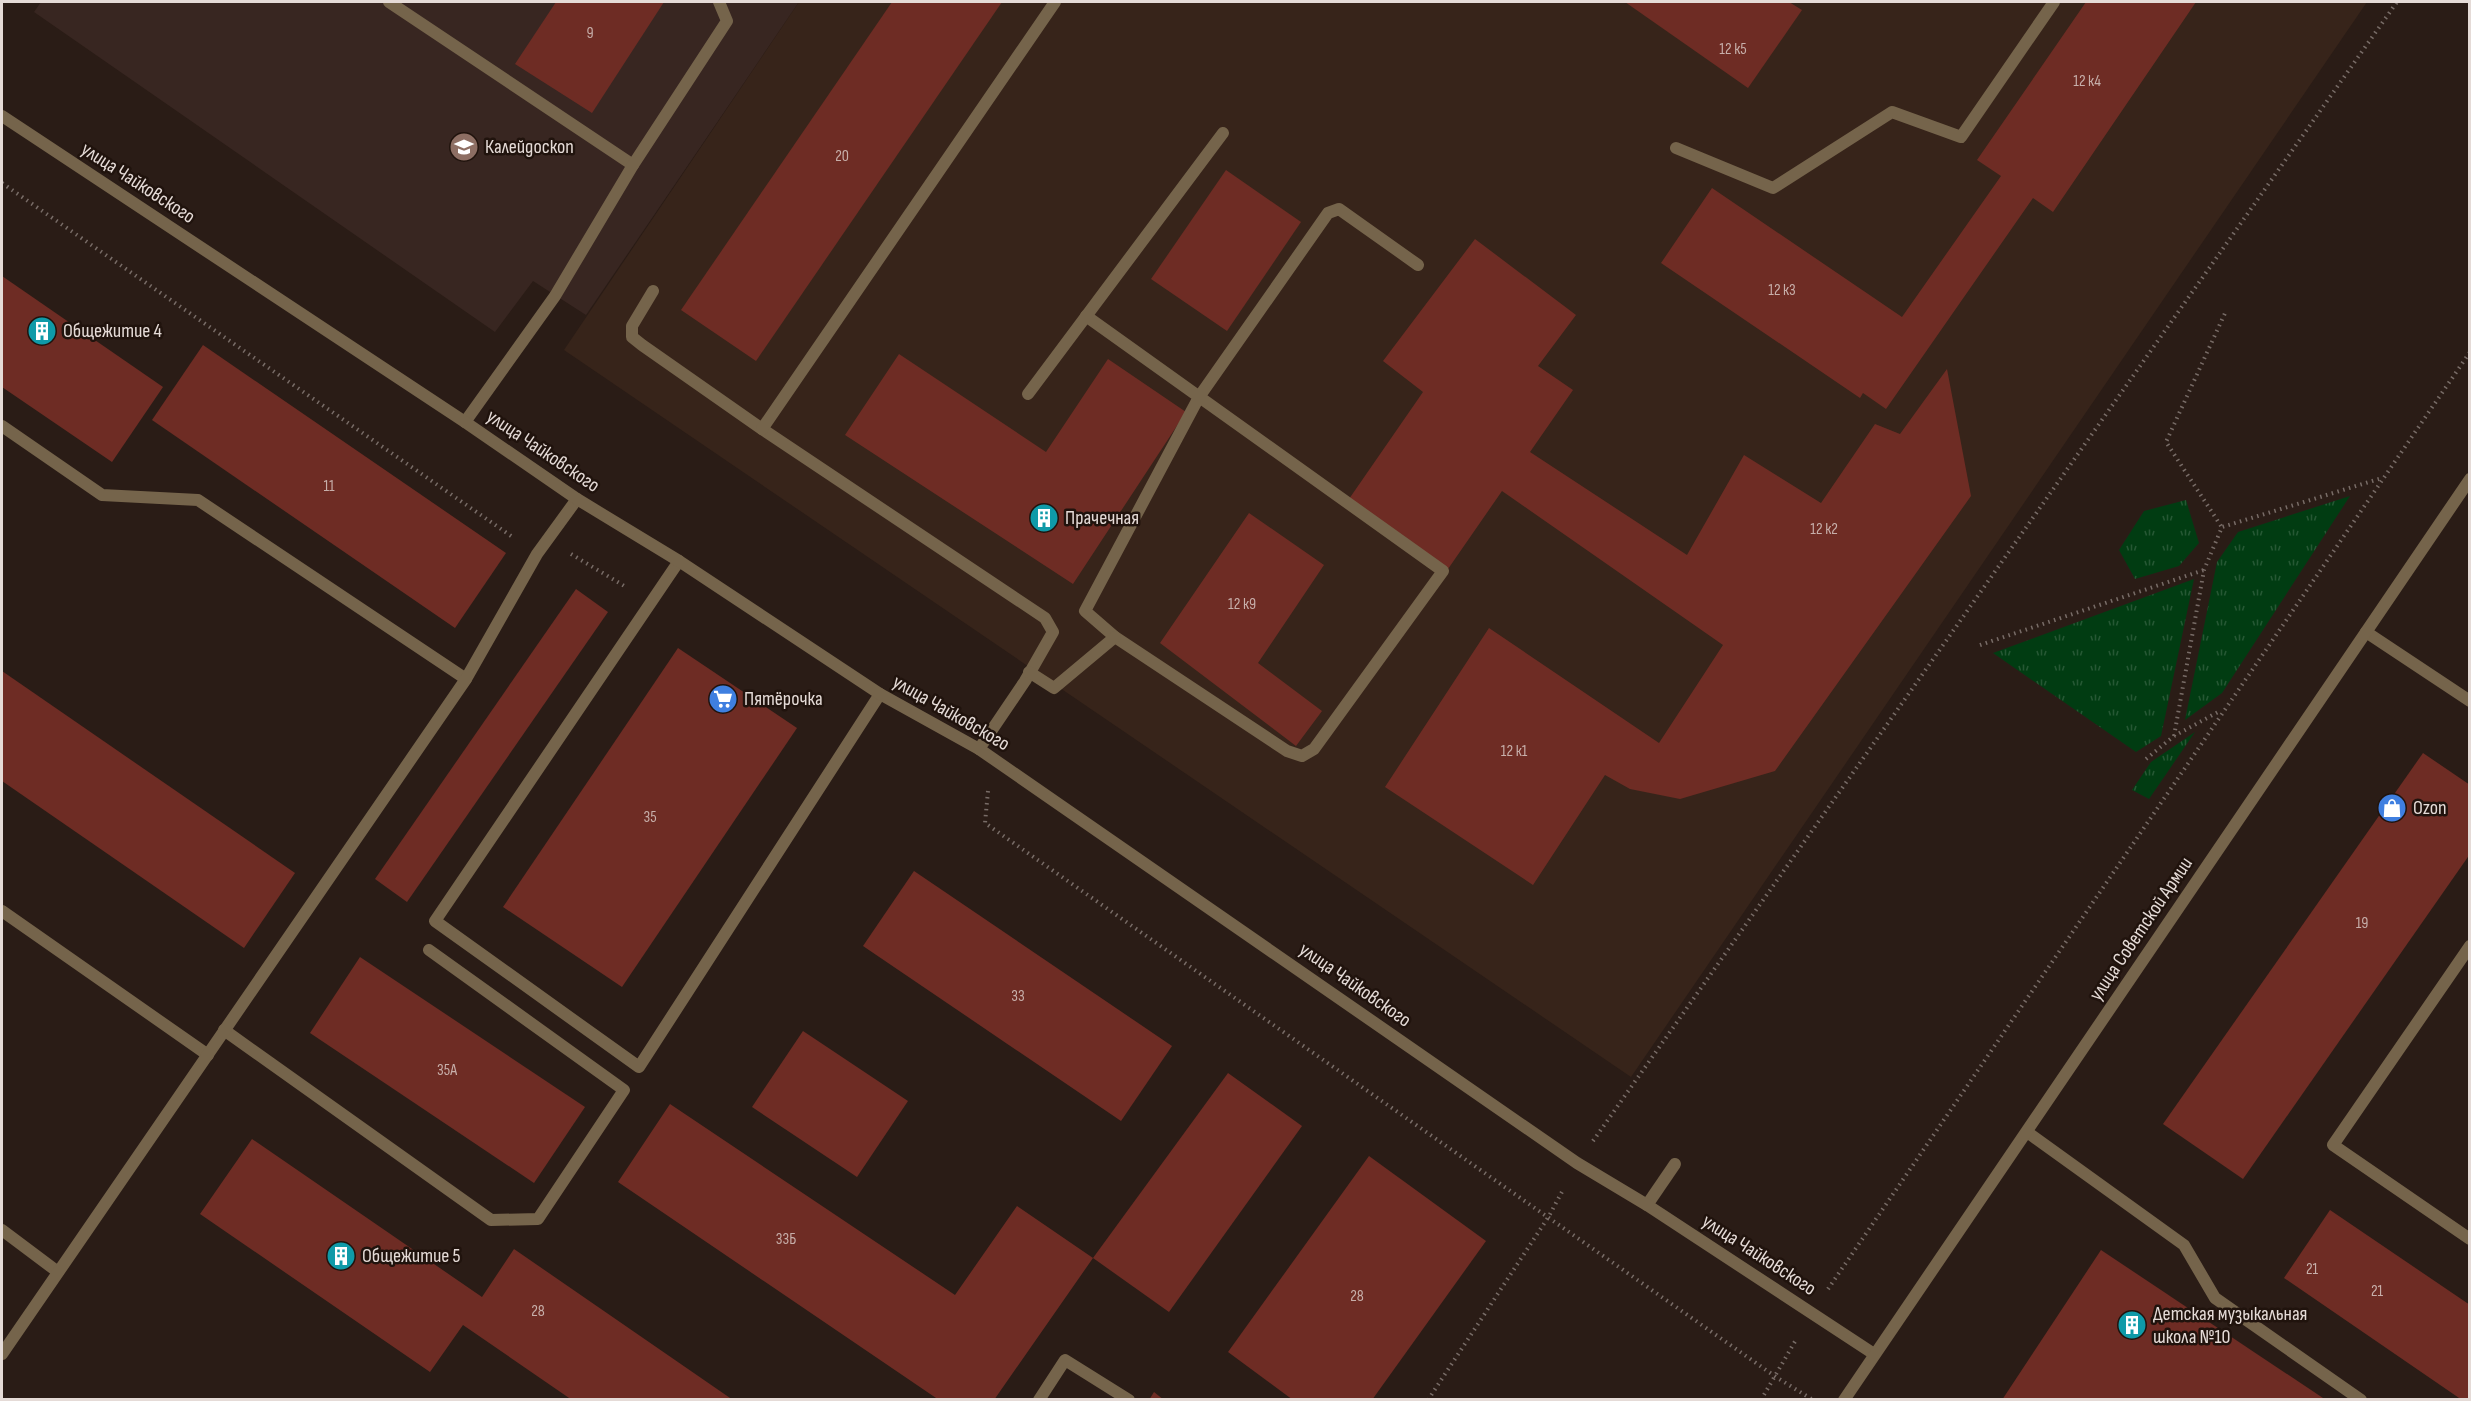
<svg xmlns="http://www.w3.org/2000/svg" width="2471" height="1401" font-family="'Sofia Sans Condensed',sans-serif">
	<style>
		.education { fill: #382621 }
		.built { fill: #37241a }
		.grass { fill: url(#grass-tufts) }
		.building { fill: #6e2c24 }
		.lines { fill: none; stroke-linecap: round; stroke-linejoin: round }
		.path { stroke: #786c67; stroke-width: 4; stroke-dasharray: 1.5 4.5; stroke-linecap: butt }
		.service { stroke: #75644b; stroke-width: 12 }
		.minor { stroke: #75644b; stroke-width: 12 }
		.tertiary { stroke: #75644b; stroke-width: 12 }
		.labels { text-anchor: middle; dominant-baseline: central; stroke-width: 5; stroke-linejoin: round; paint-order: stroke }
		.number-label { font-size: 16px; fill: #c7afaa }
		.poi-label { font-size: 20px; fill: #e5dbd7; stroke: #20130d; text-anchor: start }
		.street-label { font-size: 20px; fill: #e5dbd7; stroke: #20130d }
	</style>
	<defs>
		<pattern id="grass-tufts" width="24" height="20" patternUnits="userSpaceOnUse" patternTransform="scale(1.5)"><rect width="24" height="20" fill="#013c12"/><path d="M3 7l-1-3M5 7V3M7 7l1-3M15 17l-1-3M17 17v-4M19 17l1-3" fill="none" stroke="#265834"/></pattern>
	</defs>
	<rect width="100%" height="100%" fill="#2a1c16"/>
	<polygon class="education" points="41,2 799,2 586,315 533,281 495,332 34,12"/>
	<polygon class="built" points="799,2 2367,2 1631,1077 564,350"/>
	<g class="grass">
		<polygon points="2350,496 2222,693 2185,720 2217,562 2238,532"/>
		<polygon points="2186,500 2199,543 2179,566 2135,579 2119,550 2144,511"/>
		<polygon points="2194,579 2161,736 2136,752 1993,653"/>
		<polygon points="2195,732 2149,799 2132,790 2151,762"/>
	</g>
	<g class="building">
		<polygon points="556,2 664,2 592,113 515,64"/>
		<polygon points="892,2 1002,2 756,361 681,310"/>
		<polygon points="1625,2 1789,2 1802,10 1748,88"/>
		<polygon points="2086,2 2196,2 2053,212 2033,198 1886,409 1863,393 1860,398 1661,263 1712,188 1902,317 2001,176 1977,160"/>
		<polygon points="1226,170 1301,222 1227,331 1151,279"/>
		<polygon points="1475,239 1576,315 1538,366 1573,390 1530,452 1687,555 1744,455 1821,503 1875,424 1900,434 1947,369 1971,496 1775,771 1680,799 1630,789 1605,775 1533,885 1385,787 1489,628 1659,743 1723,645 1502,491 1448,569 1349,499 1423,392 1383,361"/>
		<polygon points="2,276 163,387 112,462 2,387"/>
		<polygon points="203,345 506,553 455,628 152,420"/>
		<polygon points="899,354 1046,452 1108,359 1186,412 1073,584 845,435"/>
		<polygon points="1249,513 1324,565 1258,663 1322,711 1296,746 1160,643"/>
		<polygon points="576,589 608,612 407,902 375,879"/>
		<polygon points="678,648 797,728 622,987 503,907"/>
		<polygon points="2,671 295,873 244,948 2,781"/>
		<polygon points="2423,753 2470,785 2470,854 2243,1179 2163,1124"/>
		<polygon points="914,871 1172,1046 1121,1121 863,946"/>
		<polygon points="360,957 585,1107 534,1183 310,1033"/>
		<polygon points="803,1031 908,1101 857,1177 752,1107"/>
		<polygon points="1228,1073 1302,1126 1169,1312 1093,1258"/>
		<polygon points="670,1104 955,1295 1017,1206 1093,1258 994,1400 939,1400 618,1182"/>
		<polygon points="252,1139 482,1297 514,1249 733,1400 572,1400 463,1325 430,1372 200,1214"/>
		<polygon points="1369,1156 1486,1241 1372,1400 1293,1400 1228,1352"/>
		<polygon points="2330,1210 2470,1305 2470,1400 2462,1400 2284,1278"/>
		<polygon points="2101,1250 2326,1400 2002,1400"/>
		<polygon points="1154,1392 1164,1400 1149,1400"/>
	</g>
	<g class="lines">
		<g class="path">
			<polyline points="2,183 514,538"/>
			<polyline points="2221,526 2166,442 2226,311"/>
			<polyline points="571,554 626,587"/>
			<polyline points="1980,645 2204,570"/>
			<polyline points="2174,736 2204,570 2222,527 2379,479"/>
			<polyline points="2146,759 2174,736 2220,711"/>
			<polyline points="988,791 985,823 1776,1377 1813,1400"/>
			<polyline points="1593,1141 2397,2"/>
			<polyline points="1828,1289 2470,352"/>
			<polyline points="1428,1400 1549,1216 1564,1188"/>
			<polyline points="1761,1400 1797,1338"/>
		</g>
		<g class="service">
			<polyline points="389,2 633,165"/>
			<polyline points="1676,148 1773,188 1892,112 1961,137 2054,2"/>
			<polyline points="653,291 632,326 632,337 642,345 762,429 1045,618 1053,632 1025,681 979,749"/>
			<polyline points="1086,316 1443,571 1314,749 1302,756 1287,751 1115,637 1085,611 1199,397 1328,213 1339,209 1418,265"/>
			<polyline points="1028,394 1223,133"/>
			<polyline points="465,422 555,296 633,165 727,21 719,2"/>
			<polyline points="2,426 102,495 198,500 466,679"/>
			<polyline points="762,429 1055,2"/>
			<polyline points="679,561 435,921 639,1067 880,694"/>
			<polyline points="2366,632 2470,701"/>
			<polyline points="1029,672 1054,688 1115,637"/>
			<polyline points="2,911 208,1055"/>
			<polyline points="2470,946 2333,1145 2470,1239"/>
			<polyline points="224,1030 491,1220 538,1219 624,1090 429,950"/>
			<polyline points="2027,1132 2184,1245 2215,1298 2361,1400"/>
			<polyline points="1647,1205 1675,1164"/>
			<polyline points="2,1230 58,1272"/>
			<polyline points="2,1354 466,679 537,554 577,499"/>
			<polyline points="1039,1400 1065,1360 1129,1400"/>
		</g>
		<polyline class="minor" points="2,116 465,422 577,499 679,561 880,694 979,749 1577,1163 1647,1205 1874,1354"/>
		<polyline class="tertiary" points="1844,1400 2470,479"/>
	</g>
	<defs>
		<g id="school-disc" transform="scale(1.5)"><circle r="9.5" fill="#8d6e63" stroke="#20130d"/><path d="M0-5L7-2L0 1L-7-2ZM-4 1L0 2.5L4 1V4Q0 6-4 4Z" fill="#fff"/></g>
		<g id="building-disc" transform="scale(1.5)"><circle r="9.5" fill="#0f9aa8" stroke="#20130d"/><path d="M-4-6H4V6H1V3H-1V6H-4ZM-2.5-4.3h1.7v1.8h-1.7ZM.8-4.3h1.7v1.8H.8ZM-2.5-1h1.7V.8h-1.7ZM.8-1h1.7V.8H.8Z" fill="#fff"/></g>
		<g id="supermarket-disc" transform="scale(1.5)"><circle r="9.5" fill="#3f7fe0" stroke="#20130d"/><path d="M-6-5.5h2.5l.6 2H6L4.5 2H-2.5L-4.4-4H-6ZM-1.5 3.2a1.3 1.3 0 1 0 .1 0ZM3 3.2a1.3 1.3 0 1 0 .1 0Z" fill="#fff"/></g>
		<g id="shop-disc" transform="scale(1.5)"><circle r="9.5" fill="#3f7fe0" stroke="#20130d"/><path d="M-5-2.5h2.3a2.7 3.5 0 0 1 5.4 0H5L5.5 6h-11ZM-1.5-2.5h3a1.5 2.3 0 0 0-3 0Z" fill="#fff"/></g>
	</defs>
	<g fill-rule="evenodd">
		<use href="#school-disc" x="464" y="147"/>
		<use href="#building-disc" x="42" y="331"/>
		<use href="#building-disc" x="1044" y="518"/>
		<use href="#supermarket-disc" x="723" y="699"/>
		<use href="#shop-disc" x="2392" y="808"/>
		<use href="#building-disc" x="341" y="1256"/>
		<use href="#building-disc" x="2132" y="1325"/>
	</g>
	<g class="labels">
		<g class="number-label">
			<text x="590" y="33">9</text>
			<text x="1733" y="49">12 к5</text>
			<text x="2087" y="81">12 к4</text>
			<text x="842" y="156">20</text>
			<text x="1782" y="290">12 к3</text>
			<text x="329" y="486">11</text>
			<text x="1824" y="529">12 к2</text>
			<text x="1242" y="604">12 к9</text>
			<text x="1514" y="751">12 к1</text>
			<text x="650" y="817">35</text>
			<text x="2362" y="923">19</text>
			<text x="1018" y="996">33</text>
			<text x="447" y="1070">35А</text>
			<text x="786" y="1239">33Б</text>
			<text x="2312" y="1269">21</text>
			<text x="2377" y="1291">21</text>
			<text x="1357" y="1296">28</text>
			<text x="538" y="1311">28</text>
		</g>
		<g class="poi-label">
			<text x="485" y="147">Калейдоскоп</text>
			<text x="63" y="331">Общежитие 4</text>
			<text x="1065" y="518">Прачечная</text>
			<text x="744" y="699">Пятёрочка</text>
			<text x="2413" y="808">Ozon</text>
			<text x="362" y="1256">Общежитие 5</text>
			<text x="2153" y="1314">Детская музыкальная<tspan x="2153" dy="23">школа №10</tspan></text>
		</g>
		<g class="street-label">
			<text transform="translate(138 183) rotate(33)">улица Чайковского</text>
			<text transform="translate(543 451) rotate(34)">улица Чайковского</text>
			<text transform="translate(951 713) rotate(30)">улица Чайковского</text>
			<text transform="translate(2141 929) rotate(-56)">улица Советской Армии</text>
			<text transform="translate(1355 985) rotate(35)">улица Чайковского</text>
			<text transform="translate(1759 1255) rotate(33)">улица Чайковского</text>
		</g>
	</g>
	<rect width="2471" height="1401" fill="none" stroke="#e5dbd7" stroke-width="6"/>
</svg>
